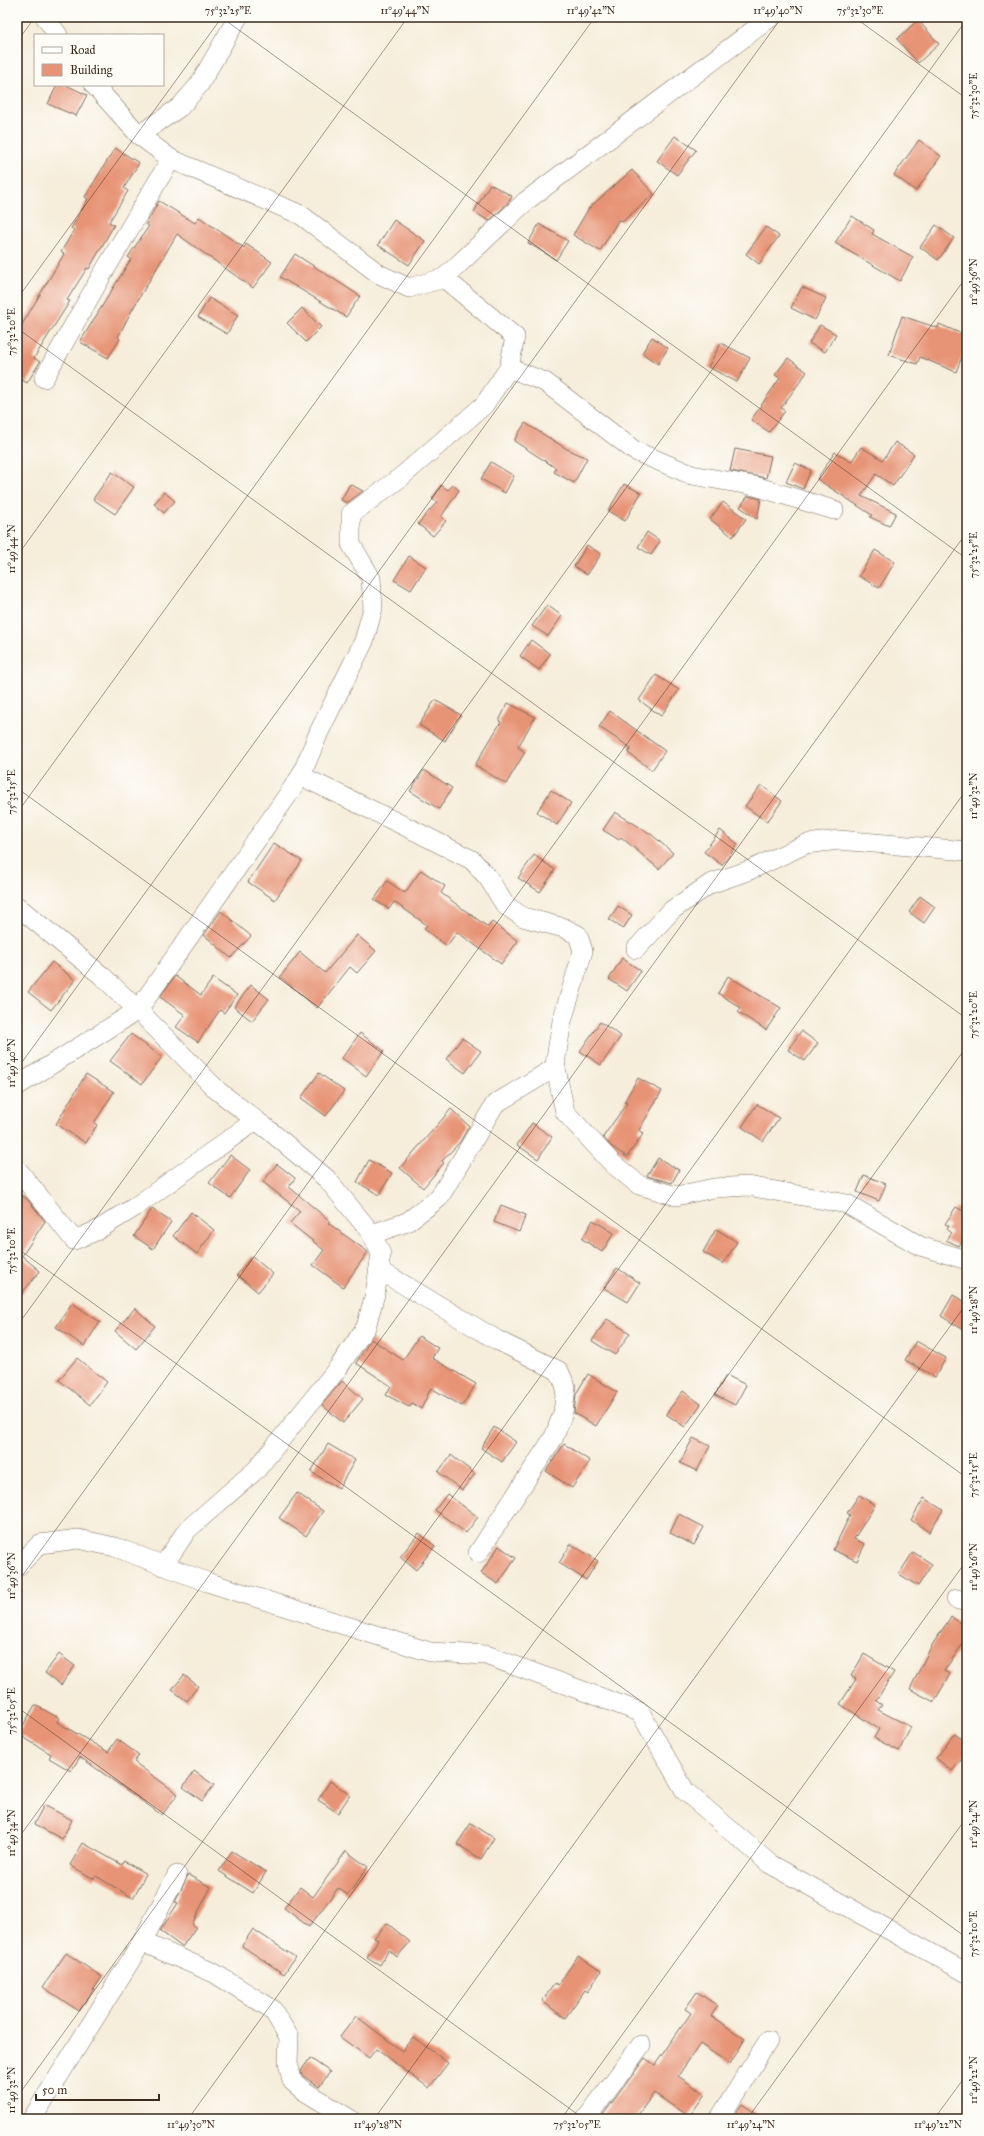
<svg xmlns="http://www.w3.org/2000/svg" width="984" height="2136" font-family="'IM FELL Great Primer',serif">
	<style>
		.building { fill: #e79375 }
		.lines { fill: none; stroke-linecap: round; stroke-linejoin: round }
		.street-casing { stroke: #7c6e60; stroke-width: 20 }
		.street { stroke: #fff; stroke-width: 19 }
		.ticks { fill: none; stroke: #3b2a1e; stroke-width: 1; stroke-opacity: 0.45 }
		.neatline { fill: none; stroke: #3b2a1e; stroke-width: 1.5 }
		.ticks-label { font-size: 10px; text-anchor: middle; fill: #3b2a1e }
	</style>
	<rect width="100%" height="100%" fill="#fdfcf7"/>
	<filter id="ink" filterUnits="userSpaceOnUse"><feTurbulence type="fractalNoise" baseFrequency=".025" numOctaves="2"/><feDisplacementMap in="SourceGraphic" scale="8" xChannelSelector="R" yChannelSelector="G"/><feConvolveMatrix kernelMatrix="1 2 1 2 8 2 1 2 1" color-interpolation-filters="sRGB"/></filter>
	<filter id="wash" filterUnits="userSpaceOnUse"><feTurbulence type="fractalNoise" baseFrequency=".012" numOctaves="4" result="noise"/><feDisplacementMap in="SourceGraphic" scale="16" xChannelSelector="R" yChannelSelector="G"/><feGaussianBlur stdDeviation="0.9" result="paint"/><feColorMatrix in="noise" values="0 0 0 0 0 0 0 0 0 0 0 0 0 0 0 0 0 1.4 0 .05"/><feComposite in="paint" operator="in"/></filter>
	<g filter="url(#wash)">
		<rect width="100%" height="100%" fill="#f6edda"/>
		<g id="blocks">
			<g class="building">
				<polygon points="918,20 939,44 918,63 897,39"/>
				<polygon points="57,85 66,85 87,95 76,116 48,104"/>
				<polygon points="675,136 696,150 677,175 657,161"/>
				<polygon points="919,140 941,156 916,191 894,175"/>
				<polygon points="115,148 139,163 124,188 128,191 109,222 114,225 89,269 87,268 67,300 70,301 34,358 40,362 27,383 17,377 17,333 64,254 61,252 74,230 71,228 88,199 85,197"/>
				<polygon points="632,170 654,194 622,222 619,219 600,251 573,235 589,208"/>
				<polygon points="490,184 512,196 509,202 489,221 474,212"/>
				<polygon points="159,201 195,223 199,217 244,248 246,244 272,262 253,288 177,234 132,310 118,337 120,339 108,358 80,342 131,259 128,257 149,226 146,224"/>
				<polygon points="852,216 874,230 872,234 913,257 900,281 835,243"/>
				<polygon points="394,220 425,241 409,265 378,245"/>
				<polygon points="539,224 568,241 556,260 528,243"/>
				<polygon points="936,225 954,238 938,260 920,247"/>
				<polygon points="766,227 779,236 759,264 746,254"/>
				<polygon points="295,254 360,296 346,317 280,277"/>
				<polygon points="802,287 826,298 815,320 791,308"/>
				<polygon points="209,298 238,315 227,334 198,317"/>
				<polygon points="302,308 321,327 306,342 287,323"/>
				<polygon points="902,316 938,328 939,324 967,336 967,344 956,372 920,357 917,364 889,355"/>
				<polygon points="820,325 836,334 825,352 809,343"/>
				<polygon points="652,337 668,348 658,364 642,353"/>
				<polygon points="721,343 750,358 737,382 708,367"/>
				<polygon points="788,358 807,372 781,408 785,411 769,432 751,420 780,378 775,375"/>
				<polygon points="525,423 567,449 587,458 574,483 554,472 556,468 514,441"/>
				<polygon points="895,442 914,454 893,486 876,474 861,496 896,513 889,526 870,517 872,515 817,479 835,452 851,462 861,447 883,460"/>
				<polygon points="735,449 771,456 766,478 730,471"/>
				<polygon points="491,462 514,476 505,493 481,479"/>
				<polygon points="795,463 811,470 803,489 786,482"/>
				<polygon points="112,472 134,487 115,514 93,499"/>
				<polygon points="350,484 363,491 347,503 341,500"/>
				<polygon points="624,484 641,493 625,521 608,511"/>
				<polygon points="441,485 448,490 453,485 459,490 441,517 446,521 433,536 418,524 437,502 432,499"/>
				<polygon points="164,492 175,501 164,513 154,504"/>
				<polygon points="748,496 761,499 757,519 740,507"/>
				<polygon points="723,502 746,519 733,537 710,519"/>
				<polygon points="647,532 660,541 651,555 638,547"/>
				<polygon points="587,545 601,554 587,575 574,566"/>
				<polygon points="875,550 895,562 879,588 859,576"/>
				<polygon points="409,556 426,567 411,590 394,580"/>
				<polygon points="547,605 562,616 548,636 532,626"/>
				<polygon points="531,640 550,654 539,670 520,656"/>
				<polygon points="656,675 679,690 661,716 639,700"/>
				<polygon points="435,700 461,715 445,741 419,725"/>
				<polygon points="508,703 535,717 518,747 525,752 506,784 475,765 501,722 499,721"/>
				<polygon points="610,711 665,751 652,770 628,753 631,748 599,727"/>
				<polygon points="424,770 452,788 439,809 410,791"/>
				<polygon points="761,785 782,801 767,822 745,806"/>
				<polygon points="551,790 571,803 557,825 537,812"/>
				<polygon points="615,812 651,834 673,853 659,869 621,837 619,840 603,830"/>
				<polygon points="720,830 738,844 722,865 704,852"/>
				<polygon points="274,843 302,861 275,900 248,882"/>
				<polygon points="534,855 555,870 540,892 518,878"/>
				<polygon points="421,870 445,886 441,893 488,927 492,922 518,941 501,964 457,932 447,946 424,929 427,925 394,902 389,909 374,900 387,881 405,893"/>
				<polygon points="920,896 935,907 924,923 909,912"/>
				<polygon points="618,906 632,915 623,929 609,919"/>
				<polygon points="221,911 251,936 231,958 204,935"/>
				<polygon points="357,935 376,951 357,973 350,967 317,1008 280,977 300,952 325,973"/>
				<polygon points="622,958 641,971 627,991 609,979"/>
				<polygon points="52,962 75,980 51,1010 28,992"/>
				<polygon points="175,976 201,995 213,978 237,995 224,1013 220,1010 198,1042 176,1027 185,1015 160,997"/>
				<polygon points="728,976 781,1008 766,1030 738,1012 741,1008 718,993"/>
				<polygon points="251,985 269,999 252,1021 234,1007"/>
				<polygon points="600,1022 621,1036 601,1065 580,1051"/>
				<polygon points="801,1031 818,1043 805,1061 788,1050"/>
				<polygon points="360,1033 384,1051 366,1076 342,1058"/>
				<polygon points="131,1034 162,1057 142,1084 110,1061"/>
				<polygon points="462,1038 481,1051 465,1073 446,1059"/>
				<polygon points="319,1073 344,1091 326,1116 301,1098"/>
				<polygon points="86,1074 114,1092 94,1123 97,1125 86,1143 56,1124"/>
				<polygon points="638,1078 662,1091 639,1130 643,1134 627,1157 611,1146 603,1137 627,1103 624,1102"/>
				<polygon points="757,1104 779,1118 763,1141 742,1127"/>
				<polygon points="451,1109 469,1126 460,1142 442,1161 444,1163 423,1188 400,1168"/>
				<polygon points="532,1123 552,1137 538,1159 517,1145"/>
				<polygon points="230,1155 250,1170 230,1198 209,1183"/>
				<polygon points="658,1158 679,1170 672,1183 647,1176"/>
				<polygon points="369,1160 392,1173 379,1195 357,1182"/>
				<polygon points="277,1164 295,1178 289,1187 330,1221 328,1223 368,1252 343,1287 313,1265 324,1250 290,1223 300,1211 263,1182"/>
				<polygon points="864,1175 886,1184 879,1201 857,1192"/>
				<polygon points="17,1192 27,1199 45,1221 22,1256 40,1271 17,1299"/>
				<polygon points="501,1205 526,1215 519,1232 494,1222"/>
				<polygon points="956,1207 967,1213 967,1246 962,1242 959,1246 946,1240 951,1233 947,1230 949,1226 945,1224"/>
				<polygon points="152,1209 171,1222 153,1249 134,1236"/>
				<polygon points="191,1212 214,1230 197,1254 173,1236"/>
				<polygon points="593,1220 614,1233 602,1252 582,1239"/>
				<polygon points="716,1229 737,1242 723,1264 703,1252"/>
				<polygon points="252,1256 273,1274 258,1292 237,1275"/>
				<polygon points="617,1268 640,1283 628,1302 604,1288"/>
				<polygon points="953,1295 967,1303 967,1332 941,1316"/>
				<polygon points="72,1303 100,1322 84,1346 56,1327"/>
				<polygon points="135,1308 155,1326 136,1349 115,1331"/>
				<polygon points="607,1319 630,1333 615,1355 592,1341"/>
				<polygon points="419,1336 438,1348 432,1358 476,1384 462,1406 431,1388 421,1409 412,1403 409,1407 386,1395 391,1386 356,1363 371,1339 403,1360"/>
				<polygon points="916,1341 946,1358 935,1377 905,1360"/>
				<polygon points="77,1358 107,1382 90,1405 59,1380"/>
				<polygon points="588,1374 617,1392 596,1426 574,1413 576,1394"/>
				<polygon points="726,1375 746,1385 735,1405 715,1395"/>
				<polygon points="342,1381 363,1399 343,1423 322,1405"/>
				<polygon points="683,1391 701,1404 685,1427 666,1414"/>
				<polygon points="494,1427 516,1442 502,1462 481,1448"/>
				<polygon points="693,1438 710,1446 697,1471 680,1463"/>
				<polygon points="328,1444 355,1460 339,1488 311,1472"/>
				<polygon points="564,1444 590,1461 572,1488 546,1471"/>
				<polygon points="451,1455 475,1474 462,1490 438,1472"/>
				<polygon points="297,1493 323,1511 306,1536 279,1518"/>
				<polygon points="447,1494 478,1517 466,1533 435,1510"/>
				<polygon points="859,1495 875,1505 854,1539 865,1544 857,1561 833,1550 850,1515 847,1513"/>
				<polygon points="924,1498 943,1510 929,1532 911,1520"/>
				<polygon points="679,1514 704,1527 694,1545 670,1533"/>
				<polygon points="419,1533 435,1546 416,1570 400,1557"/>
				<polygon points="571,1544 598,1561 586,1580 559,1563"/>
				<polygon points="499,1546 516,1558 498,1584 481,1573"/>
				<polygon points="913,1552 932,1564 918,1586 899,1574"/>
				<polygon points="951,1617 967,1627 967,1638 944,1671 950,1674 934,1702 910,1689 932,1645"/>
				<polygon points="59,1654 75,1666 61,1685 45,1673"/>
				<polygon points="864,1654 894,1672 876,1701 882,1705 878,1710 911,1727 899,1751 874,1738 879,1729 840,1704 856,1679 851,1676"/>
				<polygon points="184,1675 198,1686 187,1701 172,1690"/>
				<polygon points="35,1705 59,1718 57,1722 108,1752 117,1739 139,1755 134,1762 178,1794 162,1815 80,1757 71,1771 49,1758 51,1754 18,1734"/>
				<polygon points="955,1734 967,1743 967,1753 952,1771 936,1758"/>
				<polygon points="194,1771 214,1785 202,1801 183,1787"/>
				<polygon points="330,1781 350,1795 338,1813 318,1800"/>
				<polygon points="44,1805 72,1820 62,1839 34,1824"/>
				<polygon points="471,1823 494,1838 481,1859 457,1844"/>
				<polygon points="83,1843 122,1865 124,1861 146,1874 133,1898 96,1876 94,1879 70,1865"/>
				<polygon points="232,1851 266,1872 253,1893 219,1871"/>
				<polygon points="346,1851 368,1867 348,1895 338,1888 309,1927 284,1908 300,1887 313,1897"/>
				<polygon points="188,1875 211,1887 192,1924 196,1927 182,1947 160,1931 178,1903 175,1902"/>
				<polygon points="387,1923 410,1942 397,1957 389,1950 380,1965 367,1957 378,1940 374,1938"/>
				<polygon points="253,1929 295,1957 284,1974 242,1946"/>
				<polygon points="66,1953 102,1977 79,2011 43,1987"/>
				<polygon points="578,1956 601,1971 588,1992 585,1990 565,2018 542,2001 555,1983 558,1985"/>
				<polygon points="697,1992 718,2006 711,2016 745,2039 730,2064 700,2044 678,2076 705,2094 689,2117 654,2093 635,2119 600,2119 645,2058 655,2065 691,2013 685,2009"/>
				<polygon points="356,2016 402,2051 413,2037 448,2063 429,2088 376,2049 369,2058 340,2037"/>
				<polygon points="310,2058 330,2072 319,2087 302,2075 301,2071"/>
				<polygon points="742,2104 764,2119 732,2119"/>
			</g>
		</g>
	</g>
	<g filter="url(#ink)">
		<use href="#blocks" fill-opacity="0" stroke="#7c6e60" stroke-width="1"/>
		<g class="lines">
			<g class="street-casing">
				<g id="street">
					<polyline points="45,17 58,35"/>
					<polyline points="94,85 139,135 171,159 301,215 379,274 409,288 444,278 526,201 771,17"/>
					<polyline points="139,135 180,107 199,85 238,17"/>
					<polyline points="444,278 515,337 509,368 484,405 401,477 351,514 351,544 371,578 373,608 364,641 319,732 301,776 417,832 472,860 489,879 505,905 523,917 564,928 578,935 583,951 562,1021 555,1064 565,1112 613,1164 639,1185 676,1196 714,1188 748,1186 847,1204 920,1246 967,1260"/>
					<polyline points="509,368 545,382 635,451 692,475 755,486 834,510"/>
					<polyline points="44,378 102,275 171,159"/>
					<polyline points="17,906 102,976 138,1010 218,1091 270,1131 327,1179 372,1234 407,1222 439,1198 495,1104 556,1067"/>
					<polyline points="636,949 672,910 710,884 750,870 806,844 839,840 967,851"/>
					<polyline points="17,1086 138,1010 301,776"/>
					<polyline points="17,1169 74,1240 96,1231 135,1207 256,1120"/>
					<polyline points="379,1270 497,1340 559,1371 566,1387 563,1413 554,1437 478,1553"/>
					<polyline points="163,1566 187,1530 257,1469 338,1368 366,1327 375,1294 381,1254 372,1234"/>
					<polyline points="17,1567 40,1544 78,1539 115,1547 207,1582 430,1652 486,1655 640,1712 685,1791 770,1864 967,1973"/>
					<polyline points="956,1599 967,1602"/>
					<polyline points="142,1942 214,1973 272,2009 289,2037 288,2062 292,2081 304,2091 350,2119"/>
					<polyline points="32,2119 142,1942 177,1875"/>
					<polyline points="586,2119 641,2045"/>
					<polyline points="719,2119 768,2041"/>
				</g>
			</g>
			<use href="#street" class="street"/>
		</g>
	</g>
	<path class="ticks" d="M 221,17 L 967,559M 854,17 L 967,99M 17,42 L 35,17M 17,299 L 222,17M 17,328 L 967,1019M 17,556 L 408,17M 17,788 L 967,1478M 17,813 L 595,17M 17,1069 L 782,17M 17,1248 L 967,1938M 17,1326 L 967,19M 17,1583 L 967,276M 17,1707 L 584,2119M 17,1840 L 967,532M 17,2097 L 967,789M 188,2119 L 967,1046M 374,2119 L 967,1303M 561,2119 L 967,1560M 747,2119 L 967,1817M 934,2119 L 967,2074"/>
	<rect width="984" height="2136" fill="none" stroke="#fdfcf7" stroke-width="44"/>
	<rect x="34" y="34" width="130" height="52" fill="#fdfcf7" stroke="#afa8a0"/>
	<rect x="42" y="47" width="20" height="6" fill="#ffffff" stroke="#afa8a0"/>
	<text x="70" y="54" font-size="12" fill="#3b2a1e">Road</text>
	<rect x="42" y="64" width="20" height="12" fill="#e79375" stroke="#afa8a0"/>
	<text x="70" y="74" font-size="12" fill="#3b2a1e">Building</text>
	<path d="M36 2094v6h123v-6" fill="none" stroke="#3b2a1e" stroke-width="2"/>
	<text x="42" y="2094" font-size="12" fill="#3b2a1e" stroke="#fdfcf7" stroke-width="3" paint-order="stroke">50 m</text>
	<rect x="22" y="22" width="940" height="2092" class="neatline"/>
	<g class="ticks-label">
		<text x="228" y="14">75°32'25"E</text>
		<text x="405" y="14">11°49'44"N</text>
		<text x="591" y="14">11°49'42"N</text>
		<text x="778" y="14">11°49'40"N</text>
		<text x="860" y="14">75°32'30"E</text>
		<text transform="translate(973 96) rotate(-90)" y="4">75°32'30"E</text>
		<text transform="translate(973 282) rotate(-90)" y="4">11°49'36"N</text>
		<text transform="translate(11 332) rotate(-90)" y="4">75°32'20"E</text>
		<text transform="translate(11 549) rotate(-90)" y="4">11°49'44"N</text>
		<text transform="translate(973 555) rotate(-90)" y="4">75°32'25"E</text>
		<text transform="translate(11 792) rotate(-90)" y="4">75°32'15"E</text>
		<text transform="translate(973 796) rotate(-90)" y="4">11°49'32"N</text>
		<text transform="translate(973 1015) rotate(-90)" y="4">75°32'20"E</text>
		<text transform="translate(11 1063) rotate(-90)" y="4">11°49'40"N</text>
		<text transform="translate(11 1251) rotate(-90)" y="4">75°32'10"E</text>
		<text transform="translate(973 1310) rotate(-90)" y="4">11°49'28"N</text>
		<text transform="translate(973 1475) rotate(-90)" y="4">75°32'15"E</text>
		<text transform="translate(973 1567) rotate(-90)" y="4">11°49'26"N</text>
		<text transform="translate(11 1576) rotate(-90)" y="4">11°49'36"N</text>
		<text transform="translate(11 1711) rotate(-90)" y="4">75°32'05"E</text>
		<text transform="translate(973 1824) rotate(-90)" y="4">11°49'24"N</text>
		<text transform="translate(11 1833) rotate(-90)" y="4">11°49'34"N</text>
		<text transform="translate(973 1934) rotate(-90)" y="4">75°32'10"E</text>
		<text transform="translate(973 2080) rotate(-90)" y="4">11°49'22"N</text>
		<text transform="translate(11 2090) rotate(-90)" y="4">11°49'32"N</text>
		<text x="191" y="2128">11°49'30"N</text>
		<text x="378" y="2128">11°49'28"N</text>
		<text x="577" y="2128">75°32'05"E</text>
		<text x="751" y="2128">11°49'24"N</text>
		<text x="938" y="2128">11°49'22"N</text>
	</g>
</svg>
